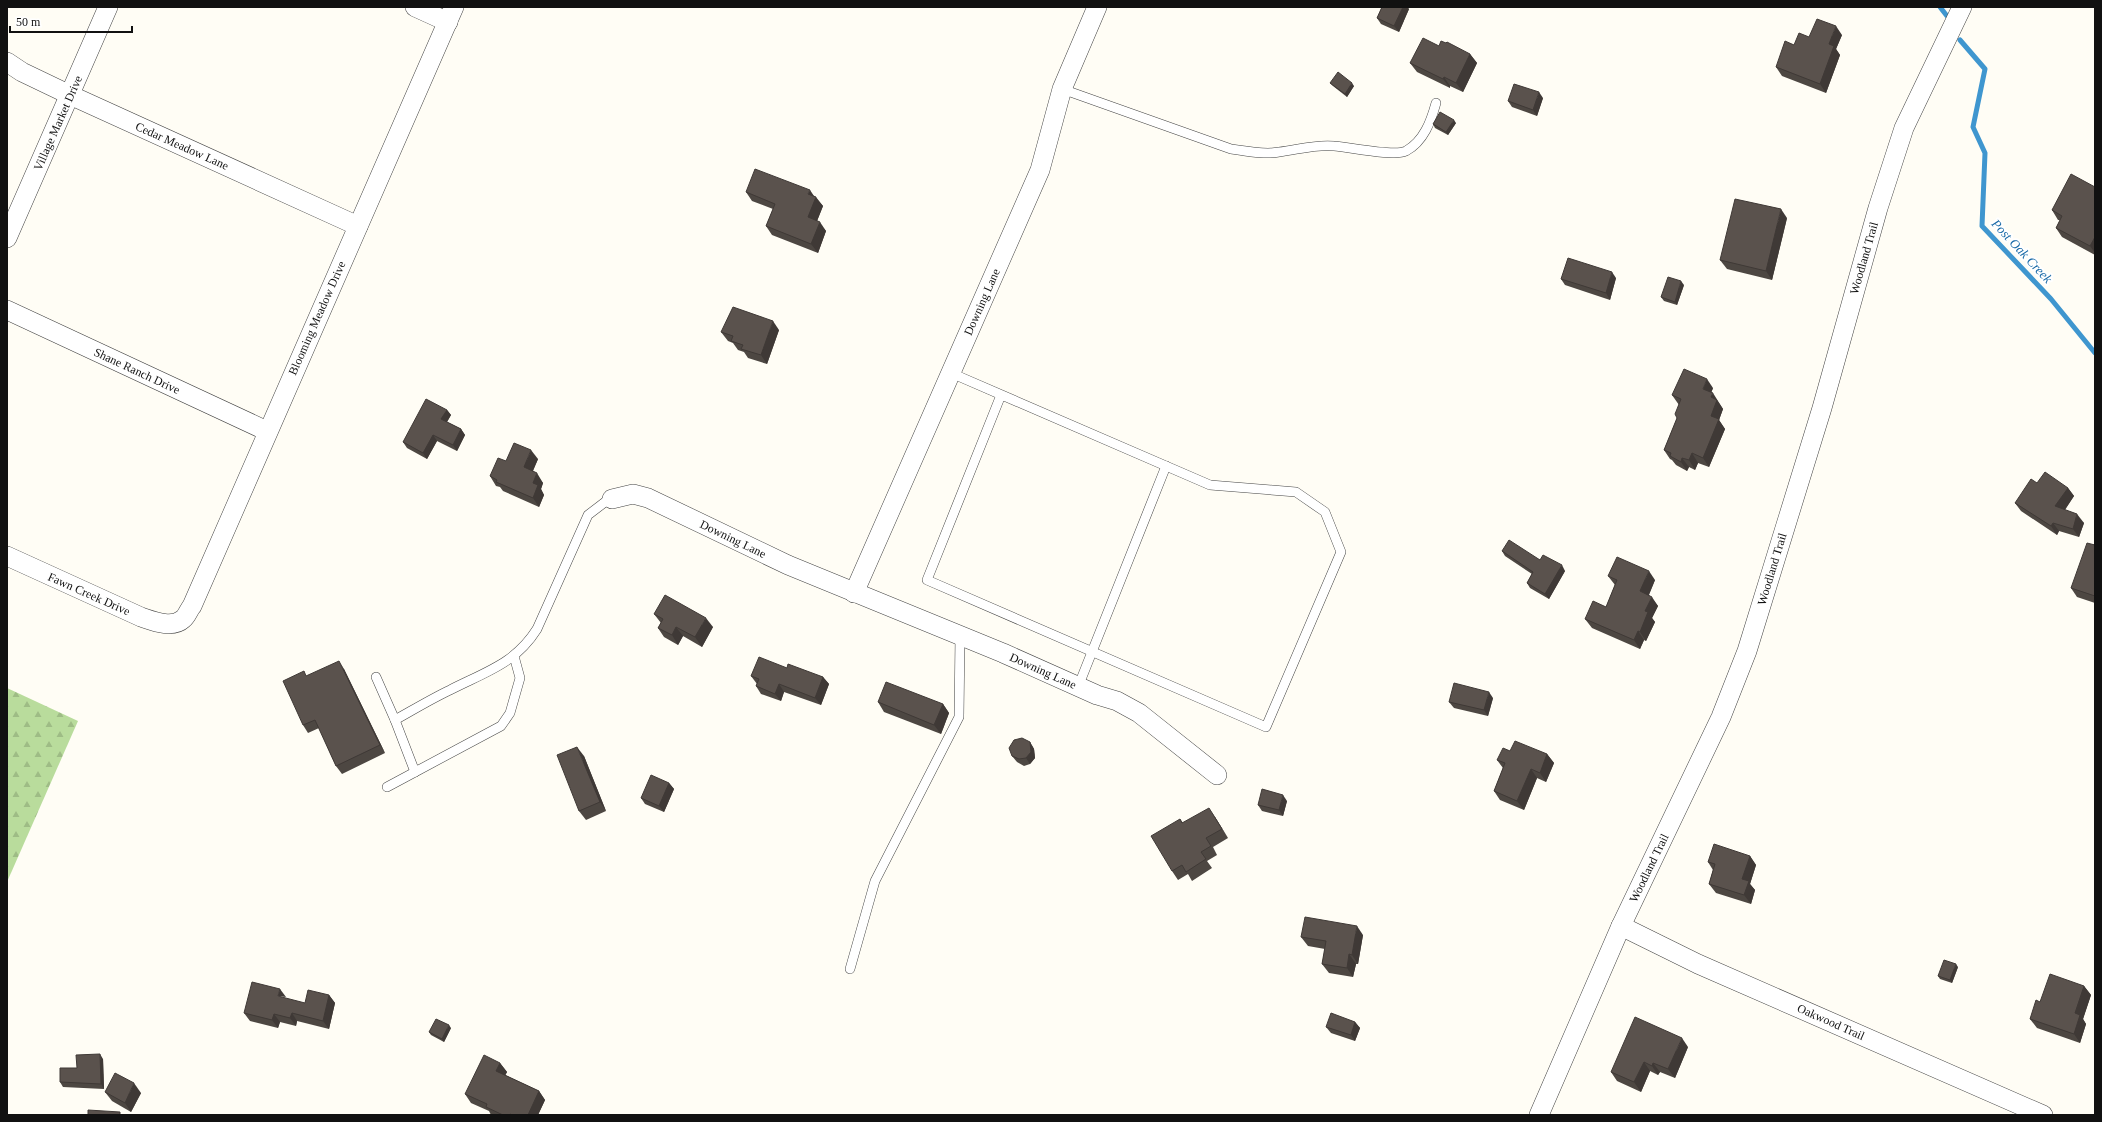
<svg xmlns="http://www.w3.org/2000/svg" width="2102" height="1122" font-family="'Times New Roman',serif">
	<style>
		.forest { fill: url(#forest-firs) }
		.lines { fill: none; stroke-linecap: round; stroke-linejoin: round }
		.stream { stroke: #3f96cf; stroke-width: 5 }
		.service-casing { stroke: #444; stroke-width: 10 }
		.minor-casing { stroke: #444; stroke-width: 20 }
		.service { stroke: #fff; stroke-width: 9 }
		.minor { stroke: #fff; stroke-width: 19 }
		.wall { fill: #4d4742 }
		.shaded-wall { fill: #3f3936 }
		.building { fill: #5a524d; stroke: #3f3936 }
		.labels { text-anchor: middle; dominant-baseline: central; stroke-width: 4; stroke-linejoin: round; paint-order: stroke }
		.street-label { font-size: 12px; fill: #111; stroke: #fff }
		.water-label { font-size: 13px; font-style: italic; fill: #1768a6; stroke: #fff }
	</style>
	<defs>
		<pattern id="forest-firs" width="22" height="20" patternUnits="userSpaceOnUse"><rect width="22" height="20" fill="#b9dc9c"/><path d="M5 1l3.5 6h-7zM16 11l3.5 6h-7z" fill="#9ebc85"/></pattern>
	</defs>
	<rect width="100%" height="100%" fill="#fffdf5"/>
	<polygon class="forest" points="7,688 78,721 7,882"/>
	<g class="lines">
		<g class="stream">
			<polyline points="1940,7 1947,16"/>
			<polyline points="1960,40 1985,69 1973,127 1985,153 1982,226 2051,299 2095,353"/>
		</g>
		<g class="service-casing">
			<g id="service">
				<path d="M 1062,89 L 1231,149 C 1246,151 1264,155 1279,152 C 1297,150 1315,144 1334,146 C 1349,147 1394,157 1406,151 C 1424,141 1431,121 1436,103"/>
				<polyline points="951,373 1210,485 1296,492 1325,512 1341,552 1266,727 927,580 1001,395"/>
				<path d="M 514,656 L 520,678 L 510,713 L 501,726 L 415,772 L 395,720 C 413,710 431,699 450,690 C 485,672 515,664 537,629 L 588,515 L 605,502 L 612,499"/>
				<polyline points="376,677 395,720"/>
				<polyline points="1078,687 1166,466"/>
				<polyline points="387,787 415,772"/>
				<polyline points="850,969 875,881 959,717 960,636"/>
			</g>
		</g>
		<g class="minor-casing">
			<g id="minor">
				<polyline points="415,7 448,22"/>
				<polyline points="7,62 22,72 70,95 358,226"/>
				<polyline points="7,238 108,7"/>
				<polyline points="7,310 267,431"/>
				<polyline points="612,499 633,494 648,498 788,565 1003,653 1097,695 1117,701 1139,713 1217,775"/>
				<path d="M 7,556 L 141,617 C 153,621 172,629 183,619 C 187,616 189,609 192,606 L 454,7"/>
				<polyline points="854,593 1040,170 1062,89 1097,7"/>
				<polyline points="1621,926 1698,964 2043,1115"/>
				<polyline points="1539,1115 1621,926 1721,717 1747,651 1822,408 1878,208 1904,128 1962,7"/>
			</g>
		</g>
		<use href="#service" class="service"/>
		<use href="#minor" class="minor"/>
	</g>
	<g class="wall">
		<polygon points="1382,7 1407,7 1409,9 1399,32 1381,24 1377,18"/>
		<polygon points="1842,35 1836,49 1840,55 1826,93 1782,76 1776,67 1809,37"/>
		<polygon points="1439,46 1470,54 1477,63 1463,92 1450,86 1450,88 1417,72 1410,63"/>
		<polygon points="1330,83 1354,86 1347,97 1333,86"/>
		<polygon points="1543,98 1537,116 1512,107 1508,101"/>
		<polygon points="1456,123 1448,135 1435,128 1433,124"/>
		<polygon points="2095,187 2095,255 2062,237 2056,228 2060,220 2058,220 2052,210"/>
		<polygon points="746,192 814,196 823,206 817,221 826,231 818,253 772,235 766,226 773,209 752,201"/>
		<polygon points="1787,218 1772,280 1727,269 1720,260"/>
		<polygon points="1616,278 1610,300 1565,285 1561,279"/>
		<polygon points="1684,285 1677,305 1664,301 1661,297"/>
		<polygon points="779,330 767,364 748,358 744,352 738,350 733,343 728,341 721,332"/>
		<polygon points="1713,388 1711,393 1719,403 1723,409 1719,420 1725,429 1709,467 1698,463 1695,470 1689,467 1687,471 1676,465 1672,460 1670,459 1664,450 1677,418 1679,405 1672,395"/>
		<polygon points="447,410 451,415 447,422 461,429 465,435 457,451 437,441 427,459 407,448 403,442"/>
		<polygon points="538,459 533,471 543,483 541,489 544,495 539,507 503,491 500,487 496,486 490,476 506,461"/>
		<polygon points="2037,483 2068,488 2074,496 2065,510 2084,523 2079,537 2059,531 2057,535 2021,511 2015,503"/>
		<polygon points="2095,545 2095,603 2077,597 2071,588"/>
		<polygon points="1502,551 1540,560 1565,571 1549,599 1530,588 1527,583 1532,574 1505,556"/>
		<polygon points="1608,576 1655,580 1649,595 1658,606 1652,618 1655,622 1646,641 1644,640 1640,649 1592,628 1585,619 1606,607 1615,585"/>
		<polygon points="654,614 713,627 702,647 683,636 678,645 664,637 658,628 661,623"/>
		<polygon points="787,668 823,677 829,684 821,705 784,692 781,701 761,694 756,686 757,684 751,676"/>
		<polygon points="344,669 385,753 342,774 336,766 319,728 308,733 303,725 307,676"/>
		<polygon points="1493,698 1488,716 1454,708 1449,702"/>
		<polygon points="878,702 943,704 949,713 941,734 884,712"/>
		<polygon points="1030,742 1034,749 1035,758 1030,764 1024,766 1017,762 1012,756"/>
		<polygon points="1510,751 1547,754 1554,763 1546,782 1537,778 1524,810 1500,800 1494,791 1503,768 1497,760"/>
		<polygon points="584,756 606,811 586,820 579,811"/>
		<polygon points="669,783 674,789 664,812 645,804 641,798"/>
		<polygon points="1287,801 1283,816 1262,811 1258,805"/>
		<polygon points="1215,817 1228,838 1213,847 1217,855 1207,861 1212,868 1192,881 1188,874 1178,880 1172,871 1180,819 1183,823"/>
		<polygon points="1750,856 1756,865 1750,884 1755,890 1751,904 1716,893 1709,884 1713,870 1708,862"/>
		<polygon points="1363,935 1358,964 1356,964 1353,977 1329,973 1322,964 1325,949 1308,946 1301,937"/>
		<polygon points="1958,967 1952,983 1940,979 1938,976"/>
		<polygon points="2084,986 2091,995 2083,1019 2086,1024 2080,1043 2037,1028 2030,1019 2040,1002"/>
		<polygon points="329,995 335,1003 329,1029 297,1021 296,1026 280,1022 278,1028 250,1021 244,1013 305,1003"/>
		<polygon points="1355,1022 1360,1028 1355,1041 1331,1033 1326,1027"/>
		<polygon points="451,1028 444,1042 431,1035 429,1032"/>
		<polygon points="1688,1047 1675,1078 1660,1072 1658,1075 1650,1071 1641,1092 1617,1081 1611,1072"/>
		<polygon points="103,1059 104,1089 63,1087 60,1082 77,1068"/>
		<polygon points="500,1063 507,1072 505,1075 539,1091 545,1100 538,1115 491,1115 489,1111 471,1103 465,1094"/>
		<polygon points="105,1092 141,1093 131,1112 112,1101"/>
	</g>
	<g class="shaded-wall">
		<polygon points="1403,7 1407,7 1409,9 1399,32 1394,26"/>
		<polygon points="1836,26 1842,35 1836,49 1840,55 1826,93 1820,84 1829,44"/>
		<polygon points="1470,54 1477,63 1463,92 1456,83"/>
		<polygon points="1444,77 1450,86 1450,88 1443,79"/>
		<polygon points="1352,83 1354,86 1347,97 1345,94"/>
		<polygon points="1539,92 1543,98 1537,116 1533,110"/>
		<polygon points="1454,120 1456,123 1448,135 1446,132"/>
		<polygon points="810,190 816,199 816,197 823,206 815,226 808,217 808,194"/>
		<polygon points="1781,209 1787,218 1772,280 1766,271"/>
		<polygon points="820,222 826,231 818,253 811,244"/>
		<polygon points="2095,237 2095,253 2090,246"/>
		<polygon points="1612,272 1616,278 1610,300 1606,293"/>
		<polygon points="1681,281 1684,285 1677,305 1675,302"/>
		<polygon points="773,321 779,330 767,364 761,355"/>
		<polygon points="1707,379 1713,388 1709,398 1703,389"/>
		<polygon points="1713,393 1723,409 1719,420 1725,429 1709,467 1703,458 1711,416 1711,397"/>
		<polygon points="447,410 451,415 445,425 441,419"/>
		<polygon points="461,429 465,435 457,451 453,445"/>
		<polygon points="433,435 437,441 427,459 423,453"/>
		<polygon points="531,450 538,459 530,477 524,467"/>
		<polygon points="1692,453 1698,463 1695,470 1689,460"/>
		<polygon points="1682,458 1689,467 1687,471 1681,462"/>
		<polygon points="537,473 543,483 541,489 544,495 539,507 533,498 533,483"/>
		<polygon points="2068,488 2074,496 2061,515 2055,506"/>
		<polygon points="2077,514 2084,523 2079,537 2073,529"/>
		<polygon points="2053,523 2059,531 2057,535 2051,526"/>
		<polygon points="1562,565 1565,571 1549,599 1545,594"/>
		<polygon points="1649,571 1655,580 1646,601 1640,591"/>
		<polygon points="1652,597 1658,606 1652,618 1655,622 1646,641 1640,632 1645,611"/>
		<polygon points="706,618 713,627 702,647 695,637"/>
		<polygon points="676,627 683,636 678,645 672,635"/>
		<polygon points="1638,631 1644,640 1640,649 1634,640"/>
		<polygon points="339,661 344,669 385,753 380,745"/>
		<polygon points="823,677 829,684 821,705 815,698"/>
		<polygon points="779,684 784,692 781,701 775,694"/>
		<polygon points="1489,692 1493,698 1488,716 1484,710"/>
		<polygon points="943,704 949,713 941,734 934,725"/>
		<polygon points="1030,742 1034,749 1035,758 1030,764 1026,758"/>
		<polygon points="577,747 584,756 606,811 600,802"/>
		<polygon points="1547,754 1554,763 1546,782 1540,773"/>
		<polygon points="1531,769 1537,778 1524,810 1517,801"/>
		<polygon points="669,783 674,789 664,812 659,806"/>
		<polygon points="1283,795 1287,801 1283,816 1279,810"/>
		<polygon points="1209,808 1215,817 1228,838 1222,829"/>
		<polygon points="1750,856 1756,865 1750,884 1755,890 1751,904 1744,895 1742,879"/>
		<polygon points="1357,926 1363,935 1358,964 1352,955"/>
		<polygon points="1349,954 1356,964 1353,977 1347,968"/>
		<polygon points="1956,964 1958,967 1952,983 1950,980"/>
		<polygon points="2084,986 2091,995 2083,1019 2086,1024 2080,1043 2074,1034 2075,1013"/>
		<polygon points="280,989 286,997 278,996"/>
		<polygon points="329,995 335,1003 329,1029 323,1021"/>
		<polygon points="292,1013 297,1021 296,1026 290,1018"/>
		<polygon points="274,1014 280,1022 278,1028 272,1020"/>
		<polygon points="1355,1022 1360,1028 1355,1041 1351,1035"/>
		<polygon points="449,1025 451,1028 444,1042 442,1039"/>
		<polygon points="1682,1038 1688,1047 1675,1078 1668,1069"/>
		<polygon points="100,1054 103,1059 104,1089 101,1084"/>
		<polygon points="1644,1062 1650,1071 1641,1092 1634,1082"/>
		<polygon points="500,1063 507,1072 503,1080 496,1071"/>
		<polygon points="1653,1063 1660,1072 1658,1075 1652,1066"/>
		<polygon points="134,1083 141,1093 131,1112 125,1103"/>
		<polygon points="539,1091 545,1100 538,1115 528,1115"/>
	</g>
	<g class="building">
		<polygon points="1382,7 1403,7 1394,26 1377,18"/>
		<polygon points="1817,19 1836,26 1829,44 1834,46 1820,84 1776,67 1785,41 1794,45 1799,33 1809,37"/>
		<polygon points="1423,38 1439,46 1441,41 1446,43 1447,42 1470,54 1456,83 1444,77 1443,79 1410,63"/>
		<polygon points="1338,72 1352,83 1345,94 1330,83"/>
		<polygon points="1514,84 1539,92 1533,110 1508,101"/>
		<polygon points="1440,112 1454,120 1446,132 1433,124"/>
		<polygon points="755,169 810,190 808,194 816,197 808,217 820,222 811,244 766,226 775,204 746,192"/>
		<polygon points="2071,174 2095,187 2095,237 2090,246 2056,228 2062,216 2052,210"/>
		<polygon points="1735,199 1781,209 1766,271 1720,260"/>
		<polygon points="1568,258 1612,272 1606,293 1561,279"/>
		<polygon points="1668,277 1681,281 1675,302 1661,297"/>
		<polygon points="733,307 773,321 761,355 741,349 743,345 731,341 733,336 721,332"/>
		<polygon points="1684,369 1707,379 1703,389 1713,393 1711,397 1717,400 1711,416 1719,419 1703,458 1692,453 1689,460 1682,458 1681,462 1670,456 1671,453 1664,450 1677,418 1675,414 1681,399 1672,395"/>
		<polygon points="426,399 447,410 441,419 461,429 453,445 433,435 423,453 403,442"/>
		<polygon points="514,443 531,450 524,467 537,473 533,483 538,485 533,498 496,482 497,480 490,476 498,458 506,461"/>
		<polygon points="2045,472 2068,488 2055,506 2077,514 2073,529 2053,523 2051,526 2015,503 2031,479 2037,483"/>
		<polygon points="1509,540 1540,560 1543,555 1562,565 1545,594 1527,583 1533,572 1502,551"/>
		<polygon points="2087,543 2095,545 2095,596 2071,588"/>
		<polygon points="1617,557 1649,571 1640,591 1652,597 1645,611 1648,612 1640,632 1638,631 1634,640 1585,619 1593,601 1606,607 1617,580 1608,576"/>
		<polygon points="665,595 706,618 695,637 676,627 672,635 658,628 663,619 654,614"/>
		<polygon points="759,657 787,668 788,664 823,677 815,698 779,684 775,694 756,686 759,679 751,676"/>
		<polygon points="339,661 380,745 336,766 315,720 303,725 283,681 304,671 306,676"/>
		<polygon points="886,682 943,704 934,725 878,702"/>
		<polygon points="1454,683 1489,692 1484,710 1449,702"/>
		<polygon points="1022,738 1030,742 1031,752 1026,758 1019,759 1012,756 1009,748 1014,740"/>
		<polygon points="1515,741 1547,754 1540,773 1531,769 1517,801 1494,791 1505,763 1497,760 1503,748 1510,751"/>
		<polygon points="577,747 600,802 579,811 557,755"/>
		<polygon points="651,775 669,783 659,806 641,798"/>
		<polygon points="1262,789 1283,795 1279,810 1258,805"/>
		<polygon points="1209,808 1222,829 1206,838 1211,846 1201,852 1206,859 1186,872 1182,865 1172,871 1151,836 1180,819 1182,823"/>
		<polygon points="1714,844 1750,856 1742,879 1749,881 1744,895 1709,884 1715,864 1708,862"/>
		<polygon points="1305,917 1357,926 1352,955 1349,954 1347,968 1322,964 1326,941 1301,937"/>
		<polygon points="1944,960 1956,964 1950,980 1938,976"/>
		<polygon points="2050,974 2084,986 2075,1013 2080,1015 2074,1034 2030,1019 2036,1000 2040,1002"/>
		<polygon points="252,982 280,989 278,996 305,1003 308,990 329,995 323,1021 292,1013 290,1018 274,1014 272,1020 244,1013"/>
		<polygon points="1331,1013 1355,1022 1351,1035 1326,1027"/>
		<polygon points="1635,1017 1682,1038 1668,1069 1653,1063 1652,1066 1644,1062 1634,1082 1611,1072"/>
		<polygon points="436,1019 449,1025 442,1039 429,1032"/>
		<polygon points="100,1054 101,1084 60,1082 60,1068 77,1068 76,1055"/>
		<polygon points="484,1055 500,1063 496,1071 539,1091 528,1115 512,1115 510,1114 509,1115 503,1115 486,1107 487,1104 465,1094"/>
		<polygon points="115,1073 134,1083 125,1103 105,1092"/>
		<polygon points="88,1110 120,1112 120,1115 88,1115"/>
	</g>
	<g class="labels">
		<g class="street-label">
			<text transform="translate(58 123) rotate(-66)">Village Market Drive</text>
			<text transform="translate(182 146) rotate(24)">Cedar Meadow Lane</text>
			<text transform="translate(1864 258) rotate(-74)">Woodland Trail</text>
			<text transform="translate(982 302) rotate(-66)">Downing Lane</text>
			<text transform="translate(317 318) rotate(-66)">Blooming Meadow Drive</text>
			<text transform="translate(137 371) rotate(25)">Shane Ranch Drive</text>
			<text transform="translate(733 539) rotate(26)">Downing Lane</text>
			<text transform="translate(1772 569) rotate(-73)">Woodland Trail</text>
			<text transform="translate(89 594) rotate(24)">Fawn Creek Drive</text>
			<text transform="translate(1043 671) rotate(24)">Downing Lane</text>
			<text transform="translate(1649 868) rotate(-64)">Woodland Trail</text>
			<text transform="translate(1831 1022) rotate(24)">Oakwood Trail</text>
		</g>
		<g class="water-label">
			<text transform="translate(2022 251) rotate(47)">Post Oak Creek</text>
		</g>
	</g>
	<rect width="2102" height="1122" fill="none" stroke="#111111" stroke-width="16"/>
	<path d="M10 26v6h122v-6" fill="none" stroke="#111111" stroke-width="2"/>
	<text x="16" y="26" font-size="12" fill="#111111" stroke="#ffffff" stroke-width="3" paint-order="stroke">50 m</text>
</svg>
